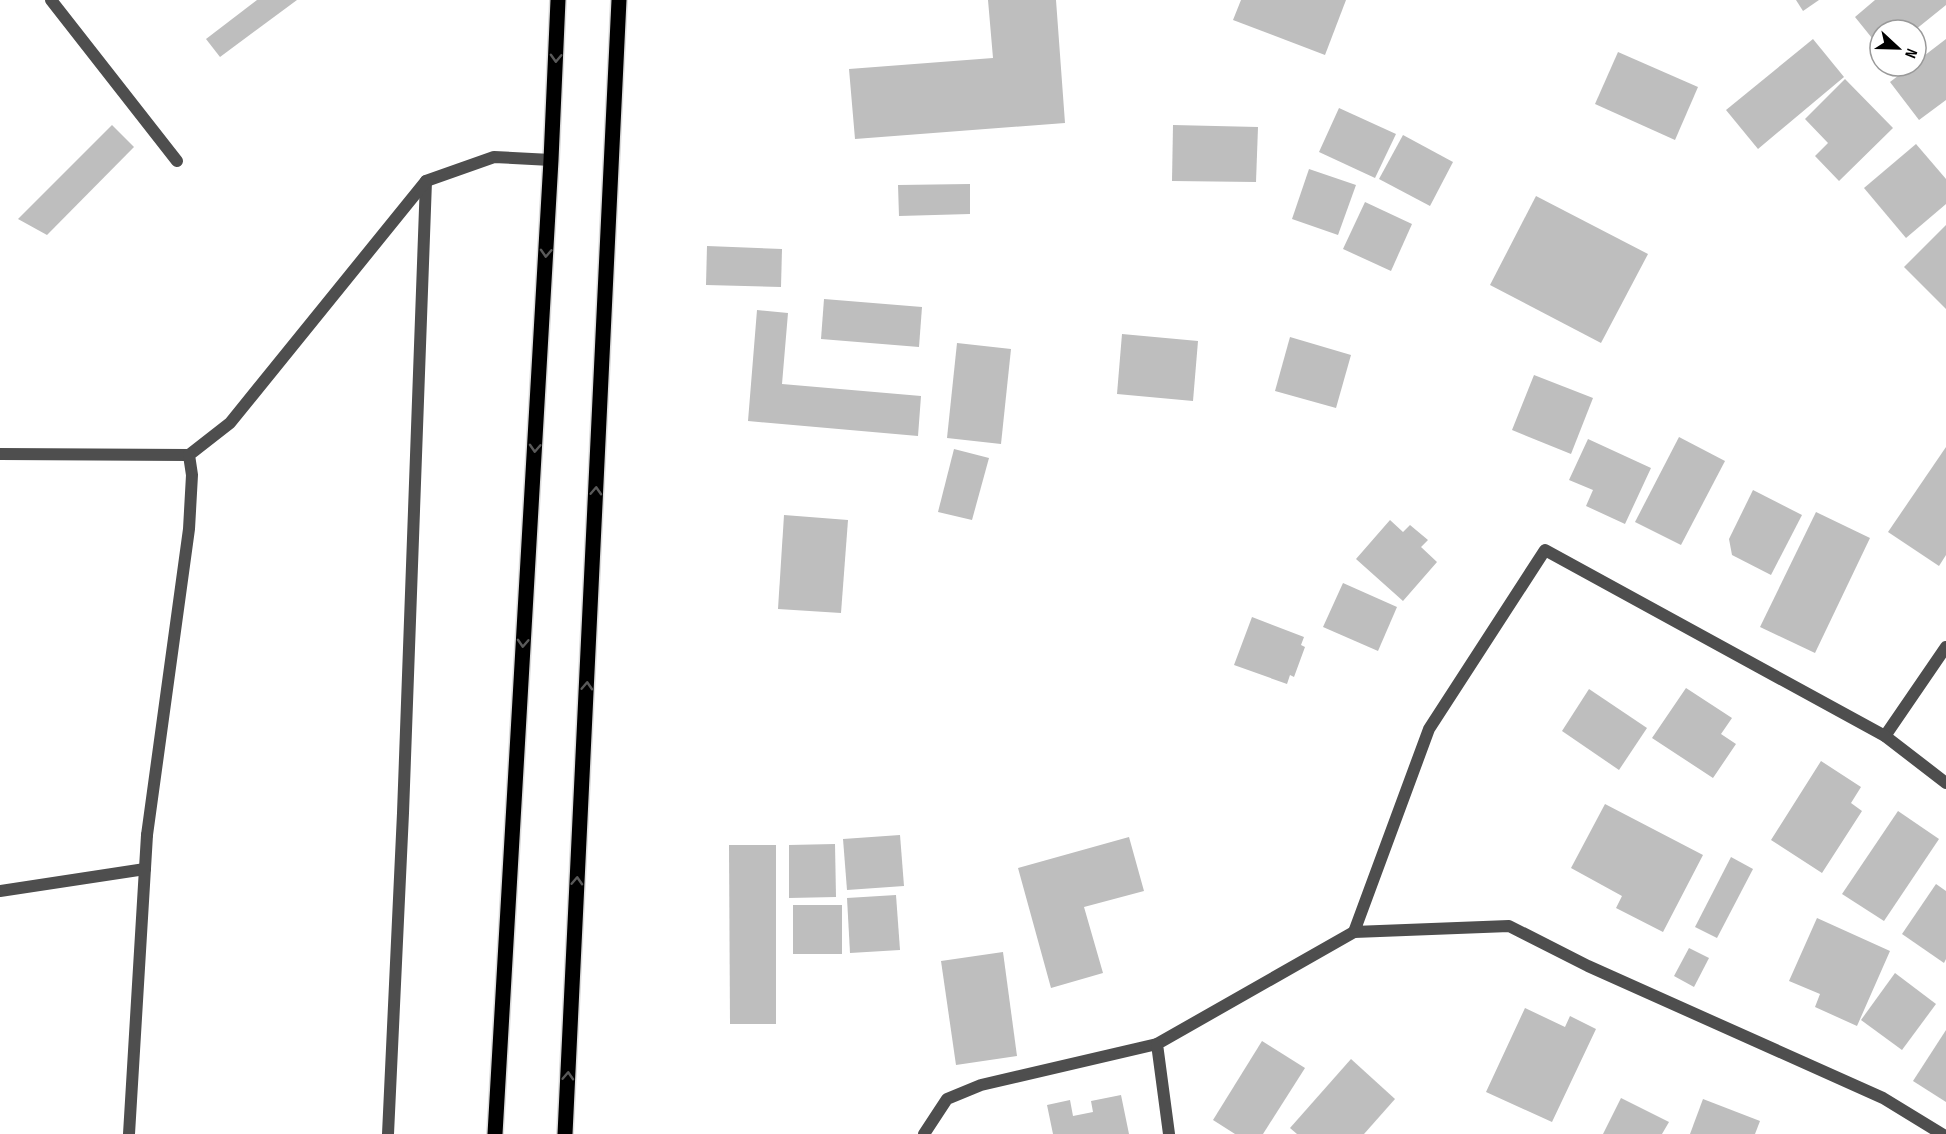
<svg xmlns="http://www.w3.org/2000/svg" width="1946" height="1134" font-family="'Sofia Sans Condensed',sans-serif">
	<style>
		.building { fill: #bebebe }
		.lines { fill: none; stroke-linecap: round; stroke-linejoin: round }
		.primary-casing { stroke: #dbdbdb; stroke-width: 18 }
		.service { stroke: #4e4e4e; stroke-width: 12 }
		.minor { stroke: #4e4e4e; stroke-width: 12 }
		.primary { stroke: #000; stroke-width: 15 }
		.oneway { stroke: #595959 }
	</style>
	<rect width="100%" height="100%" fill="#fff"/>
	<g class="building">
		<polygon points="257,0 297,0 220,57 206,39"/>
		<polygon points="988,0 1056,0 1065,123 855,139 849,69 993,58"/>
		<polygon points="1241,0 1346,0 1325,55 1233,20"/>
		<polygon points="1796,0 1819,0 1803,11"/>
		<polygon points="1875,0 1946,0 1946,5 1915,30 1880,30 1880,48 1855,17"/>
		<polygon points="1813,39 1844,77 1758,149 1726,110"/>
		<polygon points="1946,39 1946,100 1919,120 1890,82 1911,66 1916,66 1916,62"/>
		<polygon points="1618,52 1698,87 1675,140 1595,104"/>
		<polygon points="1845,79 1893,128 1839,181 1815,156 1828,143 1805,119"/>
		<polygon points="1339,108 1396,134 1375,178 1319,152"/>
		<polygon points="112,125 134,147 47,235 18,219"/>
		<polygon points="1173,125 1258,127 1256,182 1172,181"/>
		<polygon points="1403,135 1453,162 1430,206 1379,179"/>
		<polygon points="1916,144 1946,179 1946,204 1906,238 1864,188"/>
		<polygon points="1309,169 1356,185 1338,235 1292,219"/>
		<polygon points="970,184 970,214 899,216 898,185"/>
		<polygon points="1536,196 1648,254 1601,343 1490,285"/>
		<polygon points="1365,202 1412,224 1391,271 1343,249"/>
		<polygon points="1946,225 1946,309 1904,267"/>
		<polygon points="707,246 782,249 781,287 706,285"/>
		<polygon points="824,299 922,307 919,347 821,339"/>
		<polygon points="757,310 788,313 782,384 921,396 918,436 748,421"/>
		<polygon points="1122,334 1198,341 1193,401 1117,394"/>
		<polygon points="1290,337 1351,355 1336,408 1275,391"/>
		<polygon points="957,343 1011,349 1001,444 947,438"/>
		<polygon points="1534,375 1593,398 1571,454 1512,430"/>
		<polygon points="1679,437 1725,461 1681,545 1635,522"/>
		<polygon points="1588,439 1651,468 1625,524 1586,506 1593,490 1569,480"/>
		<polygon points="1946,447 1946,555 1939,566 1888,532"/>
		<polygon points="954,449 989,458 972,520 938,512"/>
		<polygon points="1753,490 1802,515 1771,575 1732,555 1729,539"/>
		<polygon points="1816,512 1870,538 1815,653 1760,627"/>
		<polygon points="784,515 848,520 841,613 778,609"/>
		<polygon points="1390,520 1403,532 1410,525 1428,540 1421,547 1437,562 1403,601 1356,559"/>
		<polygon points="1343,583 1397,607 1378,651 1323,627"/>
		<polygon points="1252,617 1304,637 1301,645 1305,647 1294,677 1290,675 1287,684 1234,665"/>
		<polygon points="1686,688 1732,718 1721,734 1736,744 1713,778 1652,738"/>
		<polygon points="1589,689 1647,728 1619,770 1562,731"/>
		<polygon points="1821,761 1861,787 1851,803 1862,811 1822,873 1771,840"/>
		<polygon points="1605,804 1703,855 1663,932 1616,908 1622,896 1571,868"/>
		<polygon points="1898,811 1939,839 1884,921 1842,894"/>
		<polygon points="900,835 904,886 847,890 843,839"/>
		<polygon points="1129,837 1144,891 1084,907 1103,973 1051,988 1018,868"/>
		<polygon points="835,844 836,897 789,898 789,845"/>
		<polygon points="729,845 776,845 776,1024 730,1024"/>
		<polygon points="1731,857 1753,869 1717,938 1695,927"/>
		<polygon points="1936,884 1946,891 1946,959 1944,963 1902,934"/>
		<polygon points="896,895 900,950 850,953 847,898"/>
		<rect x="793" y="905" width="49" height="49"/>
		<polygon points="1817,918 1890,951 1857,1026 1815,1007 1820,994 1789,981"/>
		<polygon points="1689,948 1709,958 1694,987 1674,976"/>
		<polygon points="1003,952 1017,1056 956,1065 941,961"/>
		<polygon points="1895,973 1936,1004 1902,1050 1861,1020"/>
		<polygon points="1525,1008 1565,1027 1570,1016 1596,1029 1552,1122 1486,1092"/>
		<polygon points="1946,1030 1946,1102 1913,1081"/>
		<polygon points="1262,1041 1305,1068 1263,1134 1235,1134 1213,1120"/>
		<polygon points="1351,1059 1395,1099 1364,1134 1297,1134 1290,1128"/>
		<polygon points="1121,1095 1129,1134 1053,1134 1047,1105 1070,1100 1073,1116 1093,1112 1091,1101"/>
		<polygon points="1621,1098 1669,1122 1662,1134 1603,1134"/>
		<polygon points="1703,1099 1760,1121 1755,1134 1690,1134"/>
	</g>
	<g class="lines">
		<g class="primary-casing">
			<g id="primary">
				<polyline points="495,1134 551,160 558,0"/>
				<polyline points="565,1134 619,0"/>
			</g>
		</g>
		<g class="service">
			<polyline points="0,891 145,869"/>
			<polyline points="129,1134 147,835"/>
			<polyline points="388,1134 403,813 426,181"/>
		</g>
		<g class="minor">
			<polyline points="51,0 177,161"/>
			<polyline points="0,454 189,455"/>
			<polyline points="1885,736 1946,647"/>
			<polyline points="147,835 189,529 192,475 189,455 230,423 426,181 494,157 551,160"/>
			<polyline points="924,1134 947,1099 981,1085 1157,1044"/>
			<polyline points="1169,1134 1157,1044 1354,932"/>
			<polyline points="1942,1134 1883,1098 1588,966 1509,926 1354,932 1429,729 1545,550 1885,736 1946,783"/>
		</g>
		<use href="#primary" class="primary"/>
	</g>
	<defs><path id="oneway-chevron" d="M-2-3.5L2.5 0L-2 3.5" fill="none" stroke-width="1.6" stroke-linecap="round" stroke-linejoin="round" transform="scale(1.5)"/></defs>
	<g class="oneway">
		<use href="#oneway-chevron" transform="translate(556 58) rotate(92)"/>
		<use href="#oneway-chevron" transform="translate(546 253) rotate(93)"/>
		<use href="#oneway-chevron" transform="translate(535 448) rotate(93)"/>
		<use href="#oneway-chevron" transform="translate(596 491) rotate(-87)"/>
		<use href="#oneway-chevron" transform="translate(523 643) rotate(93)"/>
		<use href="#oneway-chevron" transform="translate(587 686) rotate(-87)"/>
		<use href="#oneway-chevron" transform="translate(577 881) rotate(-87)"/>
		<use href="#oneway-chevron" transform="translate(568 1076) rotate(-87)"/>
	</g>
	<g transform="translate(1898 48) rotate(112)"><circle r="28" fill="#ffffff" stroke="#999999" stroke-width="1.5"/>
	<path d="M0-4.5L10 22L0 15L-10 22Z" fill="#000000"/>
	<text y="-9" font-size="16" font-weight="bold" text-anchor="middle" fill="#000000">N</text>
	</g>
</svg>
